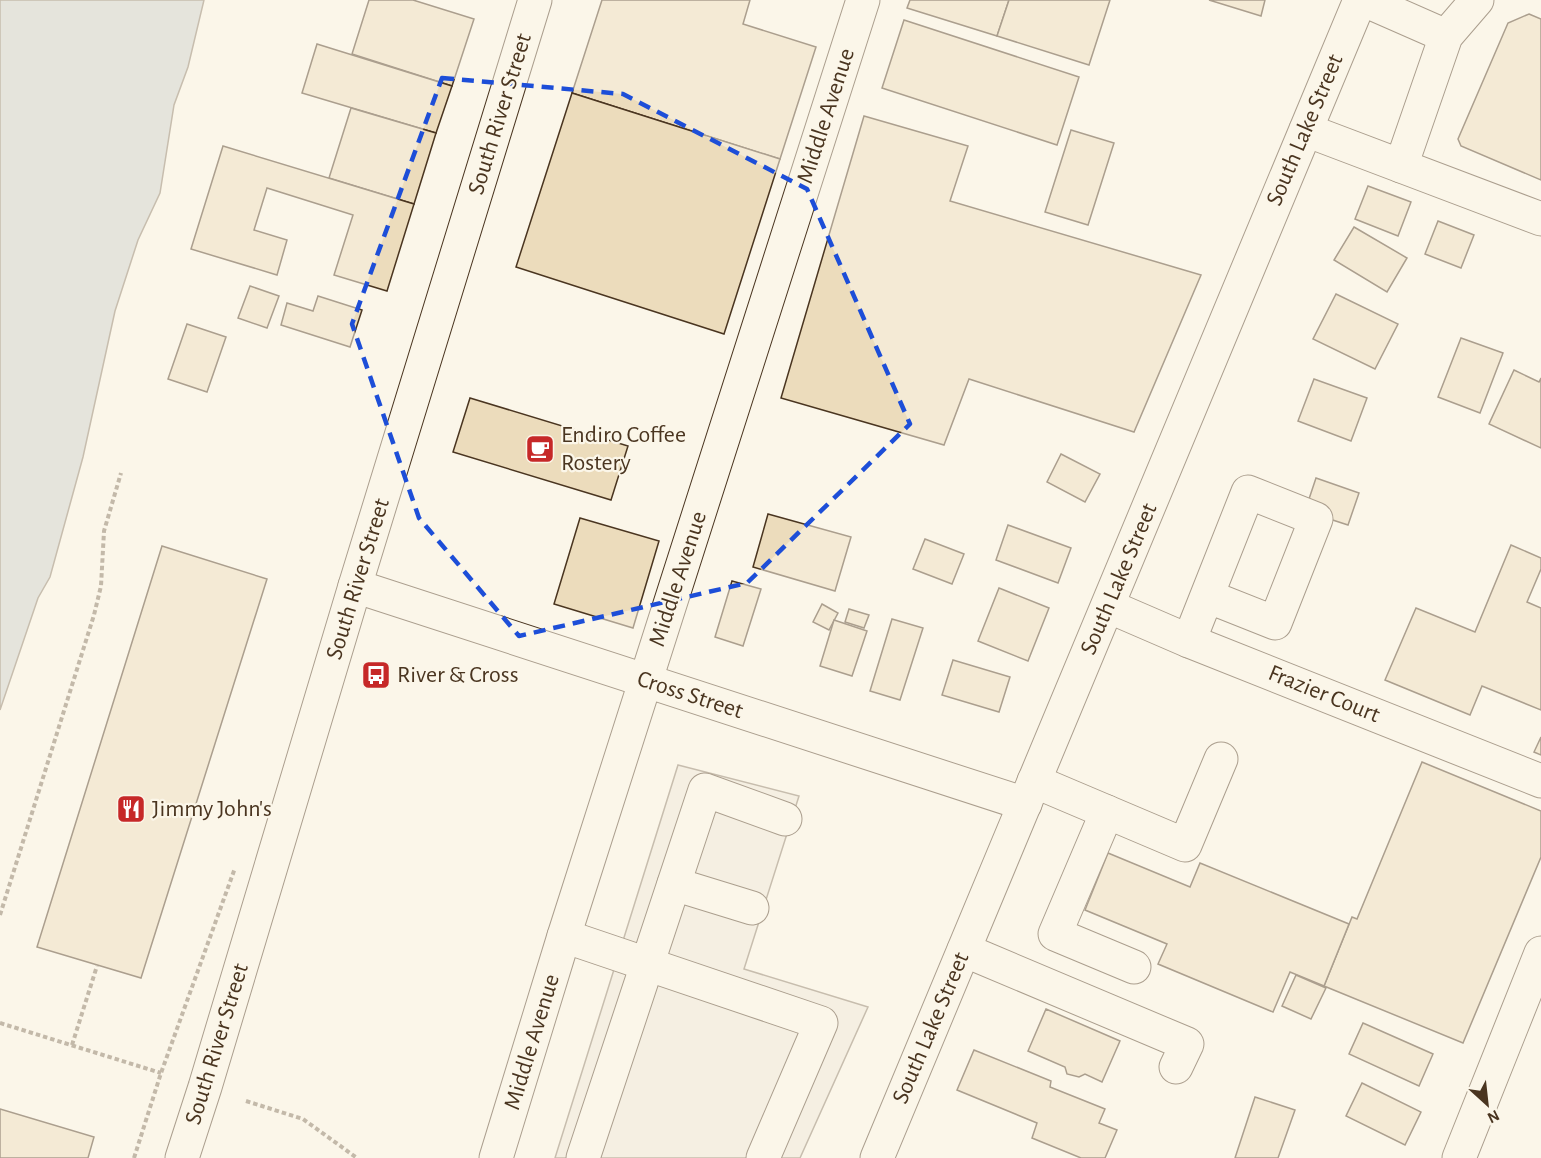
<svg xmlns="http://www.w3.org/2000/svg" width="1541" height="1158" font-family="'Alegreya Sans',sans-serif">
	<style>
		.parking { fill: #ede7d9; stroke: #887966; stroke-width: 1.5 }
		.water { fill: #c9cecd; stroke: #887966; stroke-width: 1.5 }
		.building { fill: #ecdcbc; stroke: #4a3520; stroke-width: 1.5 }
		.lines { fill: none; stroke-linecap: round; stroke-linejoin: round }
		.minor-casing { stroke: #4a3520; stroke-width: 35 }
		.major-casing { stroke: #4a3520; stroke-width: 35 }
		.path { stroke: #7f6f5c; stroke-width: 4; stroke-dasharray: 4.5 3; stroke-linecap: butt }
		.minor { stroke: #fbf6e9; stroke-width: 33 }
		.major { stroke: #fbf6e9; stroke-width: 33 }
		.marked { fill: none; stroke: #1d4ed8; stroke-width: 4.5; stroke-dasharray: 12 8; stroke-linejoin: round }
		.labels { text-anchor: middle; dominant-baseline: central; stroke-width: 4.5; stroke-linejoin: round; paint-order: stroke }
		.street-label { font-size: 24px; fill: #4a3520; stroke: #fbf6e9 }
		.poi-label { font-size: 24px; fill: #4a3520; stroke: #fbf6e9; text-anchor: start }
	</style>
	<rect width="100%" height="100%" fill="#fbf6e9"/>
	<polygon class="parking" points="678,765 799,796 744,969 868,1007 800,1158 555,1158"/>
	<polygon class="water" points="0,0 204,0 188,67 174,105 160,193 138,240 115,311 83,457 50,577 38,598 0,710"/>
	<g class="building">
		<polygon points="369,0 413,0 474,19 452,86 352,54"/>
		<polygon points="602,0 750,0 743,24 816,47 780,159 572,93"/>
		<polygon points="910,0 1009,0 997,36 907,8"/>
		<polygon points="1009,0 1110,0 1089,65 997,36"/>
		<polygon points="1209,0 1265,0 1261,16"/>
		<polygon points="1529,14 1541,19 1541,180 1461,146 1458,139 1508,23"/>
		<polygon points="904,20 1079,77 1057,145 882,88"/>
		<polygon points="317,44 452,86 436,133 302,93"/>
		<polygon points="572,93 780,159 724,334 516,267"/>
		<polygon points="351,108 436,133 414,204 329,178"/>
		<polygon points="864,116 968,146 950,201 1201,275 1134,432 969,379 944,445 781,398"/>
		<polygon points="1071,130 1114,143 1088,225 1045,212"/>
		<polygon points="223,146 414,204 387,291 334,275 353,215 267,188 254,230 287,240 277,275 191,249"/>
		<polygon points="1368,186 1411,202 1398,236 1355,219"/>
		<polygon points="1438,221 1474,235 1461,268 1425,254"/>
		<polygon points="1354,227 1407,258 1387,292 1334,260"/>
		<polygon points="250,286 279,296 267,328 238,318"/>
		<polygon points="1336,294 1398,324 1375,369 1313,339"/>
		<polygon points="318,296 362,310 350,347 281,325 287,303 313,311"/>
		<polygon points="187,324 226,337 207,392 168,379"/>
		<polygon points="1461,338 1503,353 1480,413 1438,397"/>
		<polygon points="1514,370 1539,382 1541,378 1541,448 1489,424"/>
		<polygon points="1314,379 1367,398 1351,441 1298,421"/>
		<polygon points="470,398 628,446 611,500 453,452"/>
		<polygon points="1061,454 1100,474 1085,502 1047,482"/>
		<polygon points="1316,478 1359,493 1348,525 1305,511"/>
		<polygon points="768,514 851,537 835,591 753,567"/>
		<polygon points="580,518 659,541 633,628 554,604"/>
		<polygon points="1008,525 1071,548 1058,583 996,560"/>
		<polygon points="925,539 964,554 952,584 913,569"/>
		<polygon points="1511,545 1541,558 1541,569 1527,602 1541,608 1541,710 1482,686 1470,715 1385,680 1416,608 1475,632"/>
		<polygon points="162,546 267,579 141,978 37,947"/>
		<polygon points="732,581 761,589 743,646 715,637"/>
		<polygon points="999,588 1049,608 1028,661 978,641"/>
		<polygon points="822,604 838,613 829,630 813,622"/>
		<polygon points="849,609 869,615 864,628 845,622"/>
		<polygon points="892,619 923,628 900,700 870,691"/>
		<polygon points="834,620 867,631 852,676 820,666"/>
		<polygon points="953,660 1010,677 999,712 942,695"/>
		<polygon points="1541,737 1541,755 1534,752"/>
		<polygon points="1422,762 1541,811 1541,857 1463,1043 1324,986 1352,917 1357,919"/>
		<polygon points="1108,853 1190,887 1200,863 1349,924 1324,986 1290,972 1273,1012 1158,964 1167,944 1085,910"/>
		<polygon points="1296,975 1326,988 1311,1019 1282,1006"/>
		<polygon points="1046,1009 1120,1041 1102,1082 1085,1074 1079,1077 1067,1074 1065,1067 1028,1051"/>
		<polygon points="1363,1023 1433,1054 1419,1086 1349,1054"/>
		<polygon points="974,1050 1051,1081 1050,1087 1105,1109 1099,1123 1117,1130 1105,1158 1081,1158 1032,1138 1037,1123 957,1090"/>
		<polygon points="1362,1083 1421,1112 1405,1145 1346,1116"/>
		<polygon points="1255,1097 1295,1110 1278,1158 1235,1158"/>
		<polygon points="0,1109 94,1137 88,1158 0,1158"/>
	</g>
	<g class="lines">
		<g class="minor-casing">
			<g id="minor">
				<polyline points="1364,0 1446,36"/>
				<polyline points="1306,130 1541,219"/>
				<polyline points="1401,166 1446,36 1477,0"/>
				<polyline points="355,586 1025,804"/>
				<polyline points="1108,606 1189,641 1541,781"/>
				<polyline points="1189,641 1248,492 1316,519 1275,623 1207,596"/>
				<polyline points="1034,781 1185,845 1221,759"/>
				<polyline points="1107,812 1055,934 1134,967"/>
				<polyline points="674,884 752,908"/>
				<polyline points="564,936 821,1023 763,1158"/>
				<polyline points="964,950 1187,1044 1176,1067"/>
				<polyline points="182,1158 205,1087 355,586 535,0"/>
				<polyline points="496,1158 564,936 863,0"/>
				<polyline points="583,1158 705,790 785,819"/>
				<polyline points="1459,1158 1541,953"/>
			</g>
		</g>
		<g class="major-casing">
			<polyline id="major" points="877,1158 1360,0"/>
		</g>
		<g class="path">
			<polyline points="0,915 94,615 101,586 104,531 121,473"/>
			<polyline points="0,1023 161,1073"/>
			<polyline points="72,1045 97,966"/>
			<polyline points="246,1101 303,1119 357,1158"/>
			<polyline points="134,1158 161,1073 235,868"/>
		</g>
		<use href="#minor" class="minor"/>
		<use href="#major" class="major"/>
	</g>
	<path d="M0 0H1541V1158H0ZM 442,78 L 623,94 L 807,189 L 910,424 L 747,583 L 519,636 L 419,518 L 352,324 Z" fill="#fbf6e9" fill-opacity=".55" fill-rule="evenodd"/>
	<path class="marked" d="M 442,78 L 623,94 L 807,189 L 910,424 L 747,583 L 519,636 L 419,518 L 352,324 Z"/>
	<defs>
		<g id="cafe-square" transform="scale(1.5)"><rect x="-9" y="-9" width="18" height="18" rx="4" fill="#c62828" stroke="#fbf6e9"/><path d="M-5.5-4.5H6V0H3Q3 3.5 0 3.5H-2.5Q-5.5 3.5-5.5 0ZM3-3.2v2h1.7v-2ZM-6 4.5H4V6H-6Z" fill="#fff"/></g>
		<g id="bus-square" transform="scale(1.5)"><rect x="-9" y="-9" width="18" height="18" rx="4" fill="#c62828" stroke="#fbf6e9"/><path d="M-5-6H5V4H4V6H2V4H-2V6H-4V4H-5ZM-3.5-4V0h7V-4ZM-3.5 1.2v1.5H-2V1.2ZM2 1.2v1.5H3.5V1.2Z" fill="#fff"/></g>
		<g id="restaurant-square" transform="scale(1.5)"><rect x="-9" y="-9" width="18" height="18" rx="4" fill="#c62828" stroke="#fbf6e9"/><path d="M-5-6h1v4h1v-4h1v4h1v-4h1v5L-1.5 .5V6h-2V.5L-5-1ZM5-6V6H3V1.5H1.5Q1.5-4 5-6Z" fill="#fff"/></g>
	</defs>
	<g fill-rule="evenodd">
		<use href="#cafe-square" x="540" y="449"/>
		<use href="#bus-square" x="376" y="675"/>
		<use href="#restaurant-square" x="131" y="809"/>
	</g>
	<g class="labels">
		<g class="street-label">
			<text transform="translate(500 114) rotate(-73)">South River Street</text>
			<text transform="translate(826 116) rotate(-72)">Middle Avenue</text>
			<text transform="translate(1305 130) rotate(-67)">South Lake Street</text>
			<text transform="translate(358 579) rotate(-73)">South River Street</text>
			<text transform="translate(678 579) rotate(-72)">Middle Avenue</text>
			<text transform="translate(1119 579) rotate(-67)">South Lake Street</text>
			<text transform="translate(1324 694) rotate(22)">Frazier Court</text>
			<text transform="translate(690 695) rotate(18)">Cross Street</text>
			<text transform="translate(931 1028) rotate(-67)">South Lake Street</text>
			<text transform="translate(532 1042) rotate(-73)">Middle Avenue</text>
			<text transform="translate(217 1044) rotate(-73)">South River Street</text>
		</g>
		<g class="poi-label">
			<text x="561" y="435">Endiro Coffee<tspan x="561" dy="28">Rostery</tspan></text>
			<text x="397" y="675">River &amp; Cross</text>
			<text x="152" y="809">Jimmy John's</text>
		</g>
	</g>
	<g transform="translate(1487 1104) rotate(153)" stroke="#fbf6e9" stroke-width="4.5" paint-order="stroke">
	<path d="M0-4.5L10 22L0 15L-10 22Z" fill="#4a3520"/>
	<text y="-9" font-size="16" font-weight="bold" text-anchor="middle" fill="#4a3520">N</text>
	</g>
</svg>
